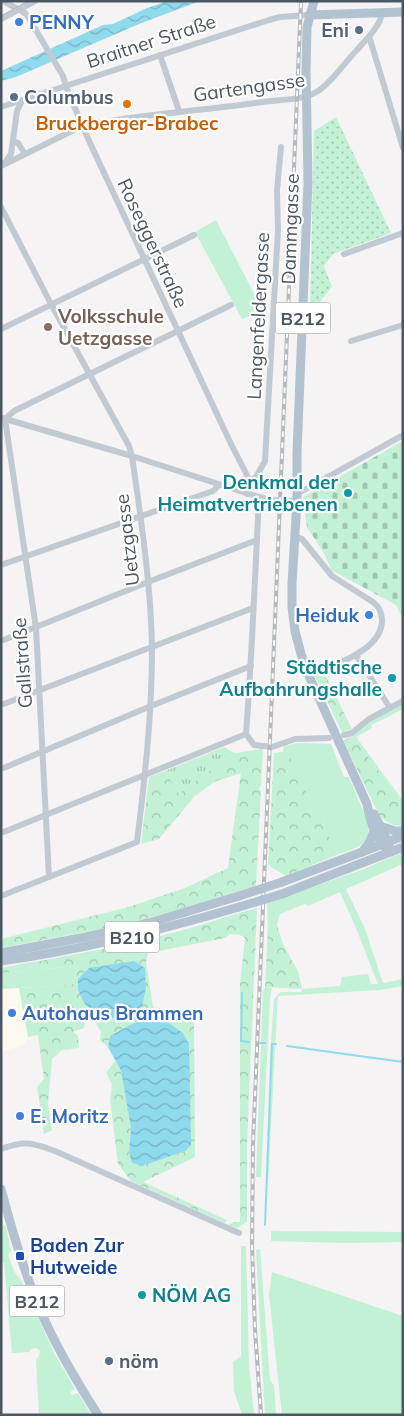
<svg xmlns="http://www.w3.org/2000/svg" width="404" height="1416" font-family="Mulish,sans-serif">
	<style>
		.commercial { fill: #fdf9ef }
		.grass { fill: #c3f1d5 }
		.forest { fill: url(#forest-crowns) }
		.cemetery { fill: url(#cemetery-stones) }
		.park { fill: url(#park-tufts) }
		.garden { fill: url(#garden-dots) }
		.water { fill: url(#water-waves) }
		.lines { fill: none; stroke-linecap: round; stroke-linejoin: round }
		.stream { stroke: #90daee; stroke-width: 2 }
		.minor { stroke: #c1cad2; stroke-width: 6 }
		.major { stroke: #b3c2d1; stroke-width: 9 }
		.tram { stroke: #b5b8bd; stroke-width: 1 }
		.rail-casing { stroke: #b5b8bd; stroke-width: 4 }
		.rail { stroke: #fff; stroke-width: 2; stroke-dasharray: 5.5; stroke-linecap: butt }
		.major-bridge { stroke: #b3c2d1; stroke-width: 9 }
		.shop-dot { fill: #3f7fe0; stroke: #fff; stroke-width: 2 }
		.service-dot { fill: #5c6f8a; stroke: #fff; stroke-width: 2 }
		.food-dot { fill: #e8710a; stroke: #fff; stroke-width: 2 }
		.education-dot { fill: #8d6e63; stroke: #fff; stroke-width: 2 }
		.culture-dot { fill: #0f9aa8; stroke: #fff; stroke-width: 2 }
		.transit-dot { fill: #1a4fb4; stroke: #fff; stroke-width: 2 }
		.labels { text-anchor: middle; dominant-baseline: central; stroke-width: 4.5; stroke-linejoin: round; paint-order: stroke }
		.shield { fill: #fff; stroke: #808990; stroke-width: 1 }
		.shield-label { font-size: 18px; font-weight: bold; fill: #4a5661 }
		.shop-label { font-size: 19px; font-weight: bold; fill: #366cbe; stroke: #fff; text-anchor: start }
		.service-label { font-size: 19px; font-weight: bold; fill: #4e5e75; stroke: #fff; text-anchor: start }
		.street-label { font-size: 19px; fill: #4a5661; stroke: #fff }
		.food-label { font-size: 19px; font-weight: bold; fill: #c56008; stroke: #fff }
		.education-label { font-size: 19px; font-weight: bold; fill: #785e54; stroke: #fff; text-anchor: start }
		.culture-label { font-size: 19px; font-weight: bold; fill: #0d838f; stroke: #fff; text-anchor: end }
		.transit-label { font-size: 19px; font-weight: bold; fill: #164399; stroke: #fff; text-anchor: start }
	</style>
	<defs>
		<pattern id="forest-crowns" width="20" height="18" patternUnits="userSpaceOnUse" patternTransform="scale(1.25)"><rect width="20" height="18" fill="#c3f1d5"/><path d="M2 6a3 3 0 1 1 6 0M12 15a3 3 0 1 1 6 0" fill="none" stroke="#a0c6b0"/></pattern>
		<pattern id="cemetery-stones" width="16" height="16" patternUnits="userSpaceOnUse" patternTransform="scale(1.25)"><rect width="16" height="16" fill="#c3f1d5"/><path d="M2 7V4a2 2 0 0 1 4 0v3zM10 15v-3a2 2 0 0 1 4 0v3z" fill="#a0c6b0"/></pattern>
		<pattern id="park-tufts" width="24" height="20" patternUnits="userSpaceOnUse" patternTransform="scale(1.25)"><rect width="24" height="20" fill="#c3f1d5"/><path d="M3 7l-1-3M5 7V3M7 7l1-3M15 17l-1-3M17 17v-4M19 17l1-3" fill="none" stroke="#a0c6b0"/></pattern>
		<pattern id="garden-dots" width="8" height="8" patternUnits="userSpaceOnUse" patternTransform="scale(1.25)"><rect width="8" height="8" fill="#c3f1d5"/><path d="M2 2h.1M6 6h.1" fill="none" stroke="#a0c6b0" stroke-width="1.8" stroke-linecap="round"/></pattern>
		<pattern id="water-waves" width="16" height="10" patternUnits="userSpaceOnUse" patternTransform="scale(1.25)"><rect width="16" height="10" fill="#90daee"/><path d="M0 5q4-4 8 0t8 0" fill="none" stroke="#78b4c4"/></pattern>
	</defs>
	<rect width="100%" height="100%" fill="#f5f3f3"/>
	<polygon class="commercial" points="19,988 28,1037 24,1045 1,1052 1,989"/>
	<g class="grass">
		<polygon points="216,220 263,311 242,319 195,232"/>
		<polygon points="403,704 403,709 384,719 371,725 372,728 356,737 403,801 403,804 354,738 351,737 372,720"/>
		<path d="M 298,743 L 331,744 L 344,777 L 349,777 L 369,825 C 369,846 356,848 339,854 L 323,827 L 325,817 L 322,812 L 313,807 L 287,752 L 284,752 L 283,748 L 284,746 Z"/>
		<polygon points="403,852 403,864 346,889 365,929 383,983 403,979 403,986 380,990 278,996 268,1181 266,1181 270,1057 274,999 281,992 301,992 302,989 340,986 342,977 368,974 371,984 378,984 356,928 340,892 308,906 305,904 280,914 277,925 268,926 267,903 364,869"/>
		<polygon points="79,966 72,985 1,989 1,973"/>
		<polygon points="265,987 272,988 270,998 261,1177 256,1177 263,991"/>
		<path d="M 2,1224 L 6,1227 L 11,1251 L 8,1255 L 14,1271 L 23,1284 L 54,1353 L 75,1389 L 70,1392 L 72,1395 L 78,1393 L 91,1415 L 39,1415 L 36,1359 L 39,1356 L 40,1351 C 37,1347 31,1347 29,1352 L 12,1353 L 4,1263 L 1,1263 Z"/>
		<polygon points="271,1231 403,1232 403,1242 345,1243 271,1241"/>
		<polygon points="241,1246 246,1246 249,1364 254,1415 242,1415 234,1391 233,1362 241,1356"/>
		<polygon points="260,1249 270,1380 274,1386 276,1415 265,1415 256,1250"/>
		<polygon points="272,1272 403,1316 403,1415 282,1415 269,1295"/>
	</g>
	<g class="forest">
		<polygon points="318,670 325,674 352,729 342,732 315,676"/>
		<path d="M 351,737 L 354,738 L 403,804 L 403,826 C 392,825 387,823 379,815 L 343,740 Z"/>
		<polygon points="263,749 261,786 260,786 259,790 261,790 256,886 179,910 126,924 1,948 1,939 125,908 185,888 228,868 241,773 214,782 194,797 159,839 141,844 149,777 165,771 179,794 202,776 235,753"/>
		<polygon points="287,751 313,807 322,812 325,817 323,827 339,854 286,876 268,865 274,753"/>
		<path d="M 257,908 L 247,1144 L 247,1222 L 237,1228 L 229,1225 L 233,1222 L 240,1222 L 240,983 L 245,938 L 240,935 L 230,934 L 225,938 L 148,953 L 146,962 L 153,1007 L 194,1018 L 195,1157 L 143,1182 L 227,1220 L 225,1223 L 131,1181 L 118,1164 L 110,1099 L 112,1084 L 106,1073 L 115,1061 L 121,1071 L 131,1128 L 129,1152 L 185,1151 L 110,1036 L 108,1047 L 100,1040 L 101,1032 L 93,1019 L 85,1018 L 84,1028 L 73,1032 L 78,1036 L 79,1048 L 62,1050 L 52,1059 L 48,1104 L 52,1130 L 44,1134 L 37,1087 L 44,1079 L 38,1035 L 28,1037 L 19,988 L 72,985 L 79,966 L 1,973 L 1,968 C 62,957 124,946 184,930 C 208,923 232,915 257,908 Z"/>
		<polygon points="277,925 283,944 298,971 302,989 265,987 268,926"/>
	</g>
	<polygon class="cemetery" points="403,441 403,620 396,605 331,570 325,555 307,527 303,497"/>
	<polygon class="park" points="224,747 235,753 202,776 179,794 165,771"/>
	<polygon class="garden" points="336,117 391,233 333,254 324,266 332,287 310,314 314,131"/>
	<g class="water">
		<polygon points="168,1 200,1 139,24 16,77 1,81 1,71 103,25 113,24 147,8"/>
		<polygon points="134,961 145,968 146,988 142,1007 130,1019 99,1017 84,1003 78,990 78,979 89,968"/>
		<polygon points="152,1017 166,1021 183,1033 189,1044 191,1145 185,1151 142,1166 132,1163 129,1152 131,1128 121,1071 108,1047 110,1036 132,1024"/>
	</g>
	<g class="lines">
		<g class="stream">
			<polyline points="242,993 241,1041 249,1042"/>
			<polyline points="260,1043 265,1043"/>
			<polyline points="287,1046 403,1062"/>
			<polyline points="265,1225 272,1044 276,1044"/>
		</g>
		<g class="minor">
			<path d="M 4,1 C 11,7 20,8 27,15 L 63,76 L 68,92 L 90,143 L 231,444 L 250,481 L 247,494"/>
			<polyline points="1,19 35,1"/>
			<polyline points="369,36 403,148"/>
			<polyline points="160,55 179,111"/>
			<polyline points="1,107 269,20 280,17 309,15"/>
			<polyline points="13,141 18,143 25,154"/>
			<polyline points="4,164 11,154 17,111 22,101"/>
			<path d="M 1,166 L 82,126 L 90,124 C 147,114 205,110 263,102 C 281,99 302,101 318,91 C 332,82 345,62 357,50 C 366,39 380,27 382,13"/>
			<path d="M 1,207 L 51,304 L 129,446 L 132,456 C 141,520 151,584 152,649 C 152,714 145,777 137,842 L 1,896"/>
			<polyline points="344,254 403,233"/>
			<polyline points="1,329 194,235"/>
			<polyline points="351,341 403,325"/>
			<polyline points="2,418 132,456 259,497 272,500 297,501"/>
			<polyline points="250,481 256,477 265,461 278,230 277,190 281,147"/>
			<polyline points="297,494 403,435"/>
			<path d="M 295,537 L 302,539 L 332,576 L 373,602 C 379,607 381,611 382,619 C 383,646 348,659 327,669"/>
			<polyline points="1,565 213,491 219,485"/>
			<polyline points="1,641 148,582 257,540"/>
			<polyline points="356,655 390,708"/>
			<polyline points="1,705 253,608"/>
			<path d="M 246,734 C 252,655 255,576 259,497"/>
			<polyline points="246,734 254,745 272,747 295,739 329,738"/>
			<polyline points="344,735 352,733 369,719 403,701"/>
			<polyline points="1,769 151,706 251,666"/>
			<polyline points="1,833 246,734"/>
			<polyline points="49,877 36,628 5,419 14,411 231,305"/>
			<path d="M 1,1149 C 25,1140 32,1143 55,1151 L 239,1233"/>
		</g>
		<g class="major">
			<path d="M 314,1 L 307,27 L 306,71 L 308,182 L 297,453 L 297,501 L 292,584 L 292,607 L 295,631 L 301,654 L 309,676 L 367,804 C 370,822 377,841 390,852"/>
			<polyline points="309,15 403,12"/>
			<polyline points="374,814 388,842 389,847"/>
			<polyline points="380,826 395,831 403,831"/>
			<polyline points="362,852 369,843 375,829"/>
			<polyline points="282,882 362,852 403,836"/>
			<polyline points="282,894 403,847"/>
			<polyline points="1,953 86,937 149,923 239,896"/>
			<path d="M 1,961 C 82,950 161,930 239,907"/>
			<path d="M 1,1189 C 12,1231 24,1273 42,1314 C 57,1349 77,1382 98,1415"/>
		</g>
		<polyline class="tram" points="1,16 28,1"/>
		<g class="rail-casing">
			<polyline id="rail" points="261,1415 255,1330 252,1245 253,1144 301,1"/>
		</g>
		<use href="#rail" class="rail"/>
		<g class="major-bridge">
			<polyline points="239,896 282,882"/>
			<polyline points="239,907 282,894"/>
		</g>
	</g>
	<g class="shop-dot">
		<circle cx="19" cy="22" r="5"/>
		<circle cx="369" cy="615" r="5"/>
		<circle cx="12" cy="1013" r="5"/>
		<circle cx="20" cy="1116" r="5"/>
	</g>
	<g class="service-dot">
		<circle cx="359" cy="30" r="5"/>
		<circle cx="14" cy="97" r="5"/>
		<circle cx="109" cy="1361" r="5"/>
	</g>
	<circle class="food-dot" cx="127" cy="104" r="5"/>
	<circle class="education-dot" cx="48" cy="327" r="5"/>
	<g class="culture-dot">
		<circle cx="348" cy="493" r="5"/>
		<circle cx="392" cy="678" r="5"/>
		<circle cx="142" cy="1295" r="5"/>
	</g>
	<rect class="transit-dot" x="15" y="1251" width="10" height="10" rx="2.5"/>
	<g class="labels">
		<g class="shield">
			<rect x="275.5" y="302.5" width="55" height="31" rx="4"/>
			<rect x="104.5" y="921.5" width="55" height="31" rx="4"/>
			<rect x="9.5" y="1285.5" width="55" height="31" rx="4"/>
		</g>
		<g class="shield-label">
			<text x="303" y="318">B212</text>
			<text x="132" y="937">B210</text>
			<text x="37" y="1301">B212</text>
		</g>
		<g class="shop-label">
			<text x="29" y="22">PENNY</text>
			<text x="359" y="615" text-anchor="end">Heiduk</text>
			<text x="22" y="1013">Autohaus Brammen</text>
			<text x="30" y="1116">E. Moritz</text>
		</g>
		<g class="service-label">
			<text x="349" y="30" text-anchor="end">Eni</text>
			<text x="24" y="97">Columbus</text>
			<text x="119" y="1361">nöm</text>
		</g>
		<g class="street-label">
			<text transform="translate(151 41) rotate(-18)">Braitner Straße</text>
			<text transform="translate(249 87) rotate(-8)">Gartengasse</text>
			<text transform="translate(290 229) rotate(-88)">Dammgasse</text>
			<text transform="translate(153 243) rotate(65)">Roseggerstraße</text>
			<text transform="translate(258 316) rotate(-87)">Langenfeldergasse</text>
			<text transform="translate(127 540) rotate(-97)">Uetzgasse</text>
			<text transform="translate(22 663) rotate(-94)">Gallstraße</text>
		</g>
		<g class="food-label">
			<text x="127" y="123">Bruckberger-Brabec</text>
		</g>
		<g class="education-label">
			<text x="58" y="316">Volksschule<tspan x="58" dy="22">Uetzgasse</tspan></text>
		</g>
		<g class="culture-label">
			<text x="338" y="482">Denkmal der<tspan x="338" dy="22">Heimatvertriebenen</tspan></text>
			<text x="382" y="667">Städtische<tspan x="382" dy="22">Aufbahrungshalle</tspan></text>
			<text x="152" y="1295" text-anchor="start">NÖM AG</text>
		</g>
		<g class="transit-label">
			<text x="30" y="1245">Baden Zur<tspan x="30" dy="22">Hutweide</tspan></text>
		</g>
	</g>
	<rect width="404" height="1416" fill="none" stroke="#4a5661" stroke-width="5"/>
</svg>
